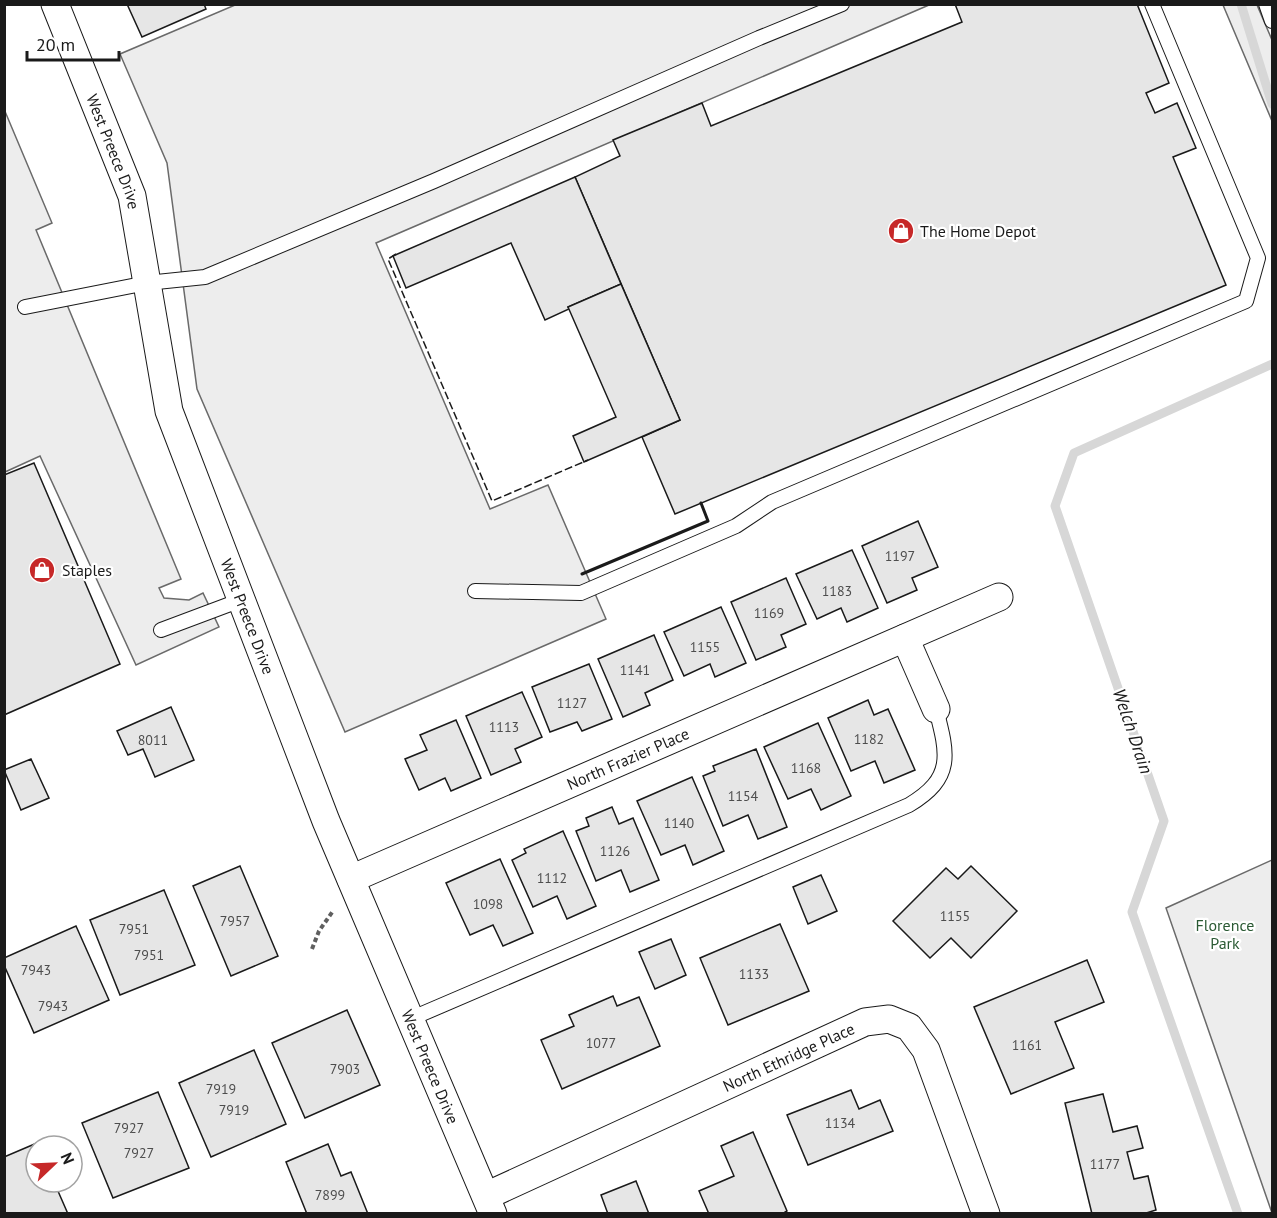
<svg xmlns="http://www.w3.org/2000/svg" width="1277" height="1218" font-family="'PT Sans',sans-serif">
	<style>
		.built { fill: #ededed; stroke: #6a6a6a; stroke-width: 1.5 }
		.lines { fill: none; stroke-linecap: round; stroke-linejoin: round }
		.stream { stroke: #d7d7d7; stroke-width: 9 }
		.building { fill: #e6e6e6; stroke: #1a1a1a; stroke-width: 1.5 }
		.lane-casing { stroke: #1a1a1a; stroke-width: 16 }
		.street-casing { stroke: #1a1a1a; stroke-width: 29 }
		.path { stroke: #5f5f5f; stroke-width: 4; stroke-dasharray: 4.5 3; stroke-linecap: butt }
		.lane { stroke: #fff; stroke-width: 14 }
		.street { stroke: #fff; stroke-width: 27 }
		.fence { stroke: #1a1a1a; stroke-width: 1.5; stroke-dasharray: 8 3; stroke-linecap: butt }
		.wall { stroke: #1a1a1a; stroke-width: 3 }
		.labels { text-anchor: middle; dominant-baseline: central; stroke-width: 4.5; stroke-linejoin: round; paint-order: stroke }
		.number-label { font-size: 14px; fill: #4d4d4d }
		.street-label { font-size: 16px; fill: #1a1a1a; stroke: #fff }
		.poi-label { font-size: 16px; fill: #1a1a1a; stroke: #fff; text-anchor: start }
		.park-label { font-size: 16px; fill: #2b5a34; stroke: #fff }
		.water-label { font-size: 18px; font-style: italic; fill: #1a1a1a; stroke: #fff }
	</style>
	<rect width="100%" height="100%" fill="#fff"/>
	<g class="built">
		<polygon points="235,5 929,5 376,243 490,509 548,485 606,619 345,732 197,389 167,163 120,54"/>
		<polygon points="1223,5 1257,5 1272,40 1272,121"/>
		<polygon points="4,109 52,223 36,230 181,579 159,588 164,598 189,600 203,593 219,627 136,665 40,456 5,472"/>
		<polygon points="1272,860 1272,1213 1166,908"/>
	</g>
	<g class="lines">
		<g class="stream">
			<polyline points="1241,4 1272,104"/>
			<polyline points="1238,1214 1132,912 1164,821 1055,506 1074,453 1272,364"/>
		</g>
	</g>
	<g class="building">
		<polygon points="127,4 204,4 206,9 142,37"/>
		<polygon points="955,4 1137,4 1169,83 1146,93 1155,113 1177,103 1196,148 1173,157 1226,285 675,514 642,437 680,420 575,177 620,156 613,140 702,103 711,126 962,22"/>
		<polygon points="575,177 621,284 568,307 569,309 545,320 511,243 406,288 393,256"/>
		<polygon points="621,284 680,420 584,462 573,436 616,417 568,307"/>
		<polygon points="34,463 120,664 4,715 4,475"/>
		<polygon points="918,521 938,567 912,578 917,590 887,603 862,546"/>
		<polygon points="852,550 878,608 847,622 841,608 817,619 796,574"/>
		<polygon points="786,578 806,624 781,635 786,647 756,660 731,602"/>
		<polygon points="721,607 746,663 715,677 710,664 684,676 664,632"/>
		<polygon points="654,635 673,680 645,693 650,705 623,717 598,659"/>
		<polygon points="589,664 612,719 582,731 577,722 550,732 532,687"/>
		<polygon points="522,692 542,737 515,749 521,762 491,775 466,716"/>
		<polygon points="868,700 874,715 888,709 915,770 884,783 875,761 851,771 828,718"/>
		<polygon points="171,707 194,760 155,777 143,749 128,755 117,731"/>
		<polygon points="456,720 481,778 451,791 445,778 419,790 405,759 427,750 420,735"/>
		<polygon points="818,723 851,796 821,810 811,789 788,799 764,747"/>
		<polygon points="756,749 787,827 758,839 748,815 723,826 703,776 715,771 713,766"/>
		<polygon points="31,759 49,798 21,810 4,770"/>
		<polygon points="692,777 724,851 693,865 685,845 661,855 637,801"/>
		<polygon points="612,807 619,824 633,818 659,880 630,892 621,870 596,881 576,831 589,826 586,818"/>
		<polygon points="563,831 596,906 567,919 557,896 533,907 512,860 526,853 524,849"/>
		<polygon points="500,859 533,933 503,946 493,925 470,935 446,883"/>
		<polygon points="240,866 278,956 231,976 193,886"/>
		<polygon points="971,866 1017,911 971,958 951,938 930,958 893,921 946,868 958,879"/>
		<polygon points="821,875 837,911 808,924 793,887"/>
		<polygon points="164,890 195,965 120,995 90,920"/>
		<polygon points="780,924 809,991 728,1025 700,958"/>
		<polygon points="76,926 109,1000 34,1033 4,965 4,958"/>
		<polygon points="671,939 686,975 655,989 639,952"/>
		<polygon points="1087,960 1104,1002 1055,1022 1074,1068 1011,1094 974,1007"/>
		<polygon points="613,996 617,1006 639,997 660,1046 562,1089 541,1040 574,1026 569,1015"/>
		<polygon points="347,1010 380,1085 305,1118 272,1043"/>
		<polygon points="254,1050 286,1124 211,1157 179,1083"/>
		<polygon points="851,1090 859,1109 880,1100 893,1131 808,1165 787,1115"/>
		<polygon points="158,1092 189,1168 113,1198 82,1123"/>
		<polygon points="1103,1094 1113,1132 1137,1126 1143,1148 1127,1152 1134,1179 1148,1176 1156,1210 1143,1214 1092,1214 1065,1103"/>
		<polygon points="753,1132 787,1211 782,1214 709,1214 699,1191 734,1176 721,1146"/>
		<polygon points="37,1143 36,1182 54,1182 68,1214 4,1214 4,1157"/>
		<polygon points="328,1144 341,1176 351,1172 368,1214 307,1214 286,1162"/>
		<polygon points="636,1181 649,1214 608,1214 601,1195"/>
	</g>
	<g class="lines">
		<g class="lane-casing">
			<g id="lane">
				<polyline points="1266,4 1272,21"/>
				<polyline points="25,307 147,283 205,277 434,181 759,38 842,4"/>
				<polyline points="475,591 581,593 736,526 772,502 1246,301 1258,258 1152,4"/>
				<polyline points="161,630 241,600"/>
				<path d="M 410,1019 L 909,805 C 954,778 948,755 936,709"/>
			</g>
		</g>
		<g class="street-casing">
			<g id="street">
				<path id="s1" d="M 55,4 L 132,196 L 169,411 L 326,821 L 493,1214"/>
				<polyline points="905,638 936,709"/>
				<path id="s2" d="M 351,879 L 999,597"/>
				<path id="s3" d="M 486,1196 L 865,1022 L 889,1019 L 909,1027 L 926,1050 L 986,1214"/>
			</g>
		</g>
		<polyline class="path" points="312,949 319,931 333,911"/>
		<use href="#lane" class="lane"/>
		<use href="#street" class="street"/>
		<polyline class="fence" points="396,254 388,259 492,501 588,460"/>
		<polyline class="wall" points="582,574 708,521 701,503"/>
	</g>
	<defs>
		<g id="shop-disc" transform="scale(1.35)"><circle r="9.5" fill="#c62828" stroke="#fff"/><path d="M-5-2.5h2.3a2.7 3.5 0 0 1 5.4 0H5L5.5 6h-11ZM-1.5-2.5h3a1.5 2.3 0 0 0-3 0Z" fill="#fff"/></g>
	</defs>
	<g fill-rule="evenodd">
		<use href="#shop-disc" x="901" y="231"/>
		<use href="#shop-disc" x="42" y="570"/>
	</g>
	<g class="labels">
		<g class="number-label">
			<text x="900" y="556">1197</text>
			<text x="837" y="591">1183</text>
			<text x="769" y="613">1169</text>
			<text x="705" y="647">1155</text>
			<text x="635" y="670">1141</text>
			<text x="572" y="703">1127</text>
			<text x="504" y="727">1113</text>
			<text x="869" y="739">1182</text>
			<text x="153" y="740">8011</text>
			<text x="806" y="768">1168</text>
			<text x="743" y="796">1154</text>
			<text x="679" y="823">1140</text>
			<text x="615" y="851">1126</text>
			<text x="552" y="878">1112</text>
			<text x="488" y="904">1098</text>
			<text x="955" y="916">1155</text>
			<text x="235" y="921">7957</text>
			<text x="134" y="929">7951</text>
			<text x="149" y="955">7951</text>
			<text x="36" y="970">7943</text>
			<text x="754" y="974">1133</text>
			<text x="53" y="1006">7943</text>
			<text x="601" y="1043">1077</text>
			<text x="1027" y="1045">1161</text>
			<text x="345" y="1069">7903</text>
			<text x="221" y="1089">7919</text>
			<text x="234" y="1110">7919</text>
			<text x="840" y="1123">1134</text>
			<text x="129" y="1128">7927</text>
			<text x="139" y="1153">7927</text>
			<text x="1105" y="1164">1177</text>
			<text x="330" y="1195">7899</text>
		</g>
		<g class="street-label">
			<text stroke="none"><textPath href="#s1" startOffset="159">West Preece Drive</textPath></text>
			<text stroke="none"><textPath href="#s1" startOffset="645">West Preece Drive</textPath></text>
			<text stroke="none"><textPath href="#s2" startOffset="302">North Frazier Place</textPath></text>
			<text stroke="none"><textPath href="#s3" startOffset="333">North Ethridge Place</textPath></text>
			<text stroke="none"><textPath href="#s1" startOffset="1131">West Preece Drive</textPath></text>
		</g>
		<g class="poi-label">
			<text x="920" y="231">The Home Depot</text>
			<text x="62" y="570">Staples</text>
		</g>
		<g class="park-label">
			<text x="1225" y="925">Florence<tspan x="1225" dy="18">Park</tspan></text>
		</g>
		<g class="water-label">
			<text transform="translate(1133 731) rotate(71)">Welch Drain</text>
		</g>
	</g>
	<rect width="1277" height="1218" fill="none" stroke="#1a1a1a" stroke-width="12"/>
	<g transform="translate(54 1164) rotate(67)"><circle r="28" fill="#ffffff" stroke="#a3a3a3" stroke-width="1.5"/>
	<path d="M0-4.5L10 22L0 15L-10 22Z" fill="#c62828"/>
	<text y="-9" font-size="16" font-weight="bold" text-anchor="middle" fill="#1a1a1a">N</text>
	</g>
	<path d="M27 51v9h92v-9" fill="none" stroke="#1a1a1a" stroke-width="3"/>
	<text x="36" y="51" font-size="18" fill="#1a1a1a" stroke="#ffffff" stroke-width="4.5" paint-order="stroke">20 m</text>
</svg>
